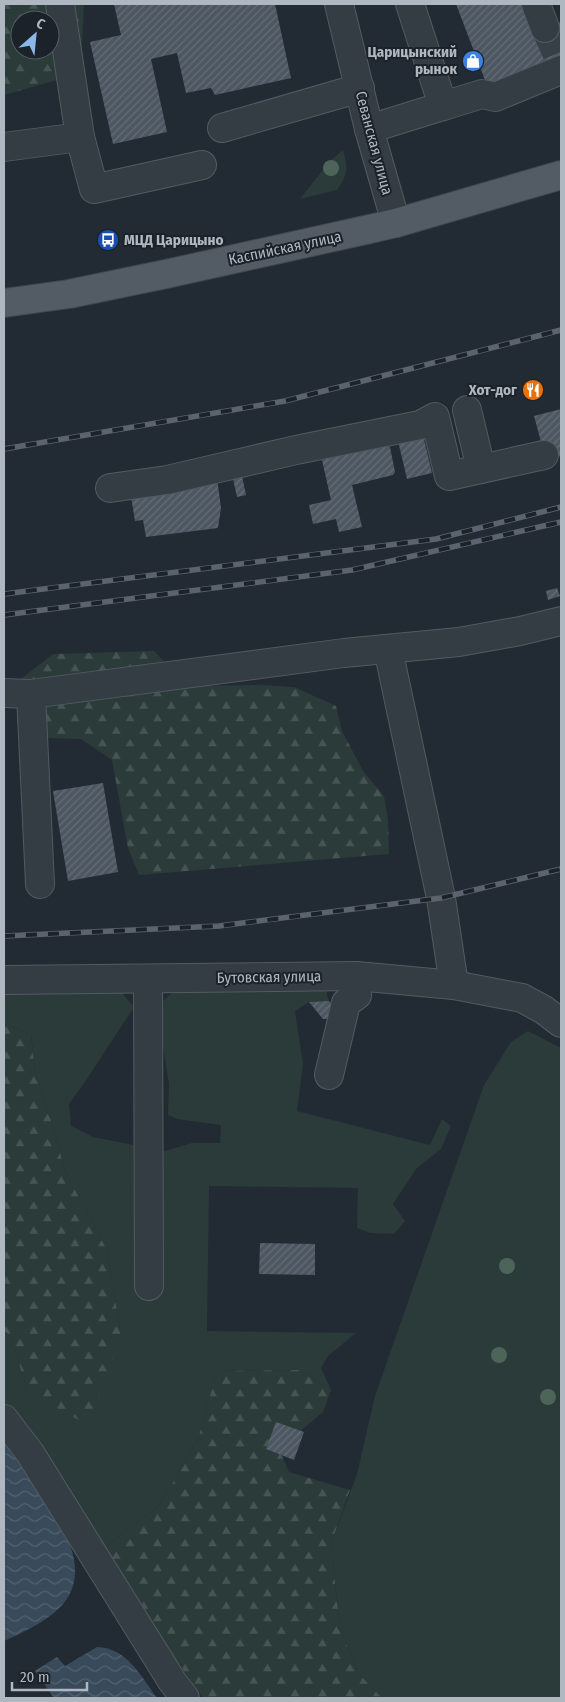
<svg xmlns="http://www.w3.org/2000/svg" width="565" height="1702" font-family="'Fira Sans Condensed',sans-serif">
	<style>
		.grass { fill: #2a3b39 }
		.forest { fill: url(#forest-firs); fill-rule: evenodd }
		.water { fill: url(#water-waves) }
		.building { fill: url(#building-hatch) }
		.lines { fill: none; stroke-linecap: round; stroke-linejoin: round }
		.minor-tunnel { stroke: #374048; stroke-width: 28; stroke-dasharray: 28 14; stroke-linecap: butt }
		.minor-casing { stroke: #525b62; stroke-width: 30 }
		.major-casing { stroke: #3e464e; stroke-width: 30 }
		.minor { stroke: #353d44; stroke-width: 28 }
		.major { stroke: #535c64; stroke-width: 28 }
		.rail-casing { stroke: #5b646e; stroke-width: 5.5 }
		.rail { stroke: #1b2229; stroke-width: 4; stroke-dasharray: 11; stroke-linecap: butt }
		.tree { fill: #4d6558 }
		.labels { text-anchor: middle; dominant-baseline: central; stroke-width: 4; stroke-linejoin: round; paint-order: stroke }
		.poi-label { font-size: 15px; font-weight: bold; fill: #afb8c1; stroke: #1b2229; text-anchor: end }
		.street-label { font-size: 15px; fill: #afb8c1; stroke: #1b2229 }
	</style>
	<defs>
		<pattern id="forest-firs" width="22" height="20" patternUnits="userSpaceOnUse" patternTransform="scale(1.25)"><rect width="22" height="20" fill="#2a3b39"/><path d="M5 1l3.5 6h-7zM16 11l3.5 6h-7z" fill="#465554"/></pattern>
		<pattern id="water-waves" width="16" height="10" patternUnits="userSpaceOnUse" patternTransform="scale(1.25)"><rect width="16" height="10" fill="#394a5b"/><path d="M0 5q4-4 8 0t8 0" fill="none" stroke="#536271"/></pattern>
		<pattern id="building-hatch" width="6" height="6" patternUnits="userSpaceOnUse" patternTransform="scale(1.25)"><rect width="6" height="6" fill="#4d5762"/><path d="M-1 1l2-2M0 6l6-6M5 7l2-2" fill="none" stroke="#646d77"/></pattern>
	</defs>
	<rect width="100%" height="100%" fill="#222b33"/>
	<g class="grass">
		<path d="M 343,150 C 348,169 348,174 337,190 L 300,199 L 330,161 Z"/>
		<polygon points="327,984 327,996 329,1001 309,1002 295,1011 303,1064 297,1111 430,1145 442,1119 451,1126 441,1149 417,1168 393,1204 405,1221 394,1234 370,1233 357,1228 358,1188 209,1186 207,1331 356,1333 328,1356 321,1368 331,1390 299,1370 217,1371 198,1439 159,1506 103,1549 27,1431 4,1402 4,1331 10,1335 28,1393 121,1335 107,1250 65,1171 55,1133 35,1071 31,1034 4,1024 4,990 118,988 134,1007 89,1076 69,1104 71,1126 93,1137 165,1151 192,1143 220,1143 221,1125 177,1119 168,1115 169,1084 160,1027 163,1001 179,987"/>
		<polygon points="528,1031 561,1048 561,1698 382,1698 359,1674 340,1629 331,1544 357,1474 375,1396 484,1085 511,1042"/>
	</g>
	<g class="forest">
		<path d="M 4,4 L 84,4 L 81,62 L 57,80 L 4,95 ZM 20,20 L 50,20 L 50,50 L 20,50 Z"/>
		<polygon points="154,651 187,686 261,685 294,687 336,706 342,731 363,771 384,796 388,820 389,854 139,875 128,848 112,760 81,739 46,738 17,724 21,679 53,654"/>
		<polygon points="4,1024 31,1034 35,1071 55,1133 65,1171 107,1250 121,1335 88,1425 28,1393 10,1335 4,1331"/>
		<polygon points="299,1370 331,1390 323,1412 279,1449 289,1472 350,1490 331,1544 340,1629 359,1674 382,1698 203,1698 155,1630 103,1549 159,1506 198,1439 217,1371"/>
	</g>
	<g class="water">
		<path d="M 4,1430 L 70,1545 C 90,1601 47,1621 4,1641 Z"/>
		<path d="M 97,1647 C 127,1648 141,1676 157,1698 L 54,1698 L 35,1671 L 57,1657 L 65,1666 Z"/>
	</g>
	<g class="building">
		<polygon points="114,4 275,4 291,78 215,95 211,88 186,93 177,53 151,59 167,132 113,144 90,42 121,35"/>
		<polygon points="456,4 521,4 533,33 561,22 561,61 488,88"/>
		<polygon points="561,409 561,456 546,460 534,416"/>
		<polygon points="423,435 432,473 407,479 398,441"/>
		<polygon points="387,445 390,447 395,472 393,475 352,485 362,527 339,532 336,519 313,524 309,505 331,500 322,460"/>
		<polygon points="242,476 246,495 237,497 233,479"/>
		<polygon points="217,478 221,508 218,528 146,537 143,520 135,521 130,490"/>
		<polygon points="557,588 560,596 548,600 546,591"/>
		<polygon points="103,783 118,872 68,881 53,791"/>
		<polygon points="329,1001 343,1018 323,1019 309,1002"/>
		<polygon points="260,1243 315,1244 315,1275 259,1274"/>
		<polygon points="276,1422 304,1432 294,1460 266,1449"/>
	</g>
	<g class="lines">
		<polyline class="minor-tunnel" points="545,28 560,61"/>
		<g class="minor-casing">
			<g id="minor">
				<polyline points="60,4 80,137"/>
				<polyline points="339,4 369,129 396,223"/>
				<polyline points="536,4 545,28"/>
				<polyline points="443,106 482,94 495,97 561,70"/>
				<polyline points="222,128 360,88"/>
				<polyline points="369,129 443,106 410,4"/>
				<polyline points="4,147 80,137 94,189 202,165"/>
				<polyline points="467,410 481,469"/>
				<polyline points="110,488 167,480 296,450 420,425 435,417 449,476 544,455"/>
				<polyline points="388,649 441,898 454,985"/>
				<polyline points="4,693 31,694 344,653 459,642 520,631 561,621"/>
				<polyline points="31,694 40,884"/>
				<polyline points="148,979 149,1286"/>
				<polyline points="4,980 356,976 454,985 522,998 544,1010 561,1023"/>
				<polyline points="329,1075 346,1003 357,995 356,976"/>
				<polyline points="4,1419 30,1453 172,1681 185,1698"/>
			</g>
		</g>
		<g class="major-casing">
			<polyline id="major" points="4,303 69,294 166,274 361,231 396,223 561,175"/>
		</g>
		<use href="#minor" class="minor"/>
		<use href="#major" class="major"/>
		<g class="rail-casing">
			<g id="rail">
				<polyline points="4,449 285,401 561,330"/>
				<polyline points="4,594 436,539 561,507"/>
				<polyline points="4,615 352,570 561,522"/>
				<polyline points="4,936 219,926 441,898 561,869"/>
			</g>
		</g>
		<use href="#rail" class="rail"/>
	</g>
	<g class="tree">
		<circle cx="331" cy="168" r="8"/>
		<circle cx="507" cy="1266" r="8"/>
		<circle cx="499" cy="1355" r="8"/>
		<circle cx="548" cy="1397" r="8"/>
	</g>
	<defs>
		<g id="shop-disc" transform="scale(1.125)"><circle r="9.5" fill="#3f7fe0" stroke="#1b2229"/><path d="M-5-2.5h2.3a2.7 3.5 0 0 1 5.4 0H5L5.5 6h-11ZM-1.5-2.5h3a1.5 2.3 0 0 0-3 0Z" fill="#fff"/></g>
		<g id="bus-disc" transform="scale(1.125)"><circle r="9.5" fill="#1a4fb4" stroke="#1b2229"/><path d="M-5-6H5V4H4V6H2V4H-2V6H-4V4H-5ZM-3.5-4V0h7V-4ZM-3.5 1.2v1.5H-2V1.2ZM2 1.2v1.5H3.5V1.2Z" fill="#fff"/></g>
		<g id="restaurant-disc" transform="scale(1.125)"><circle r="9.5" fill="#e8710a" stroke="#1b2229"/><path d="M-5-6h1v4h1v-4h1v4h1v-4h1v5L-1.5 .5V6h-2V.5L-5-1ZM5-6V6H3V1.5H1.5Q1.5-4 5-6Z" fill="#fff"/></g>
	</defs>
	<g fill-rule="evenodd">
		<use href="#shop-disc" x="473" y="61"/>
		<use href="#bus-disc" x="108" y="240"/>
		<use href="#restaurant-disc" x="533" y="390"/>
	</g>
	<g class="labels">
		<g class="poi-label">
			<text x="457" y="52">Царицынский<tspan x="457" dy="17">рынок</tspan></text>
			<text x="124" y="240" text-anchor="start">МЦД Царицыно</text>
			<text x="517" y="390">Хот-дог</text>
		</g>
		<g class="street-label">
			<text transform="translate(374 143) rotate(75)">Севанская улица</text>
			<text transform="translate(285 248) rotate(-12)">Каспийская улица</text>
			<text transform="translate(269 977) rotate(-1)">Бутовская улица</text>
		</g>
	</g>
	<rect width="565" height="1702" fill="none" stroke="#afb8c1" stroke-width="10"/>
	<g transform="translate(35 35) rotate(27)"><circle r="24" fill="#1b2229" stroke="#565e66"/>
	<path d="M0-4L9 19L0 12L-9 19Z" fill="#8cb8e9"/>
	<text y="-8" font-size="14" font-weight="bold" text-anchor="middle" fill="#afb8c1">С</text>
	</g>
	<path d="M12 1682v8h75v-8" fill="none" stroke="#afb8c1" stroke-width="2.5"/>
	<text x="20" y="1682" font-size="15" fill="#afb8c1" stroke="#1b2229" stroke-width="4" paint-order="stroke">20 m</text>
</svg>
